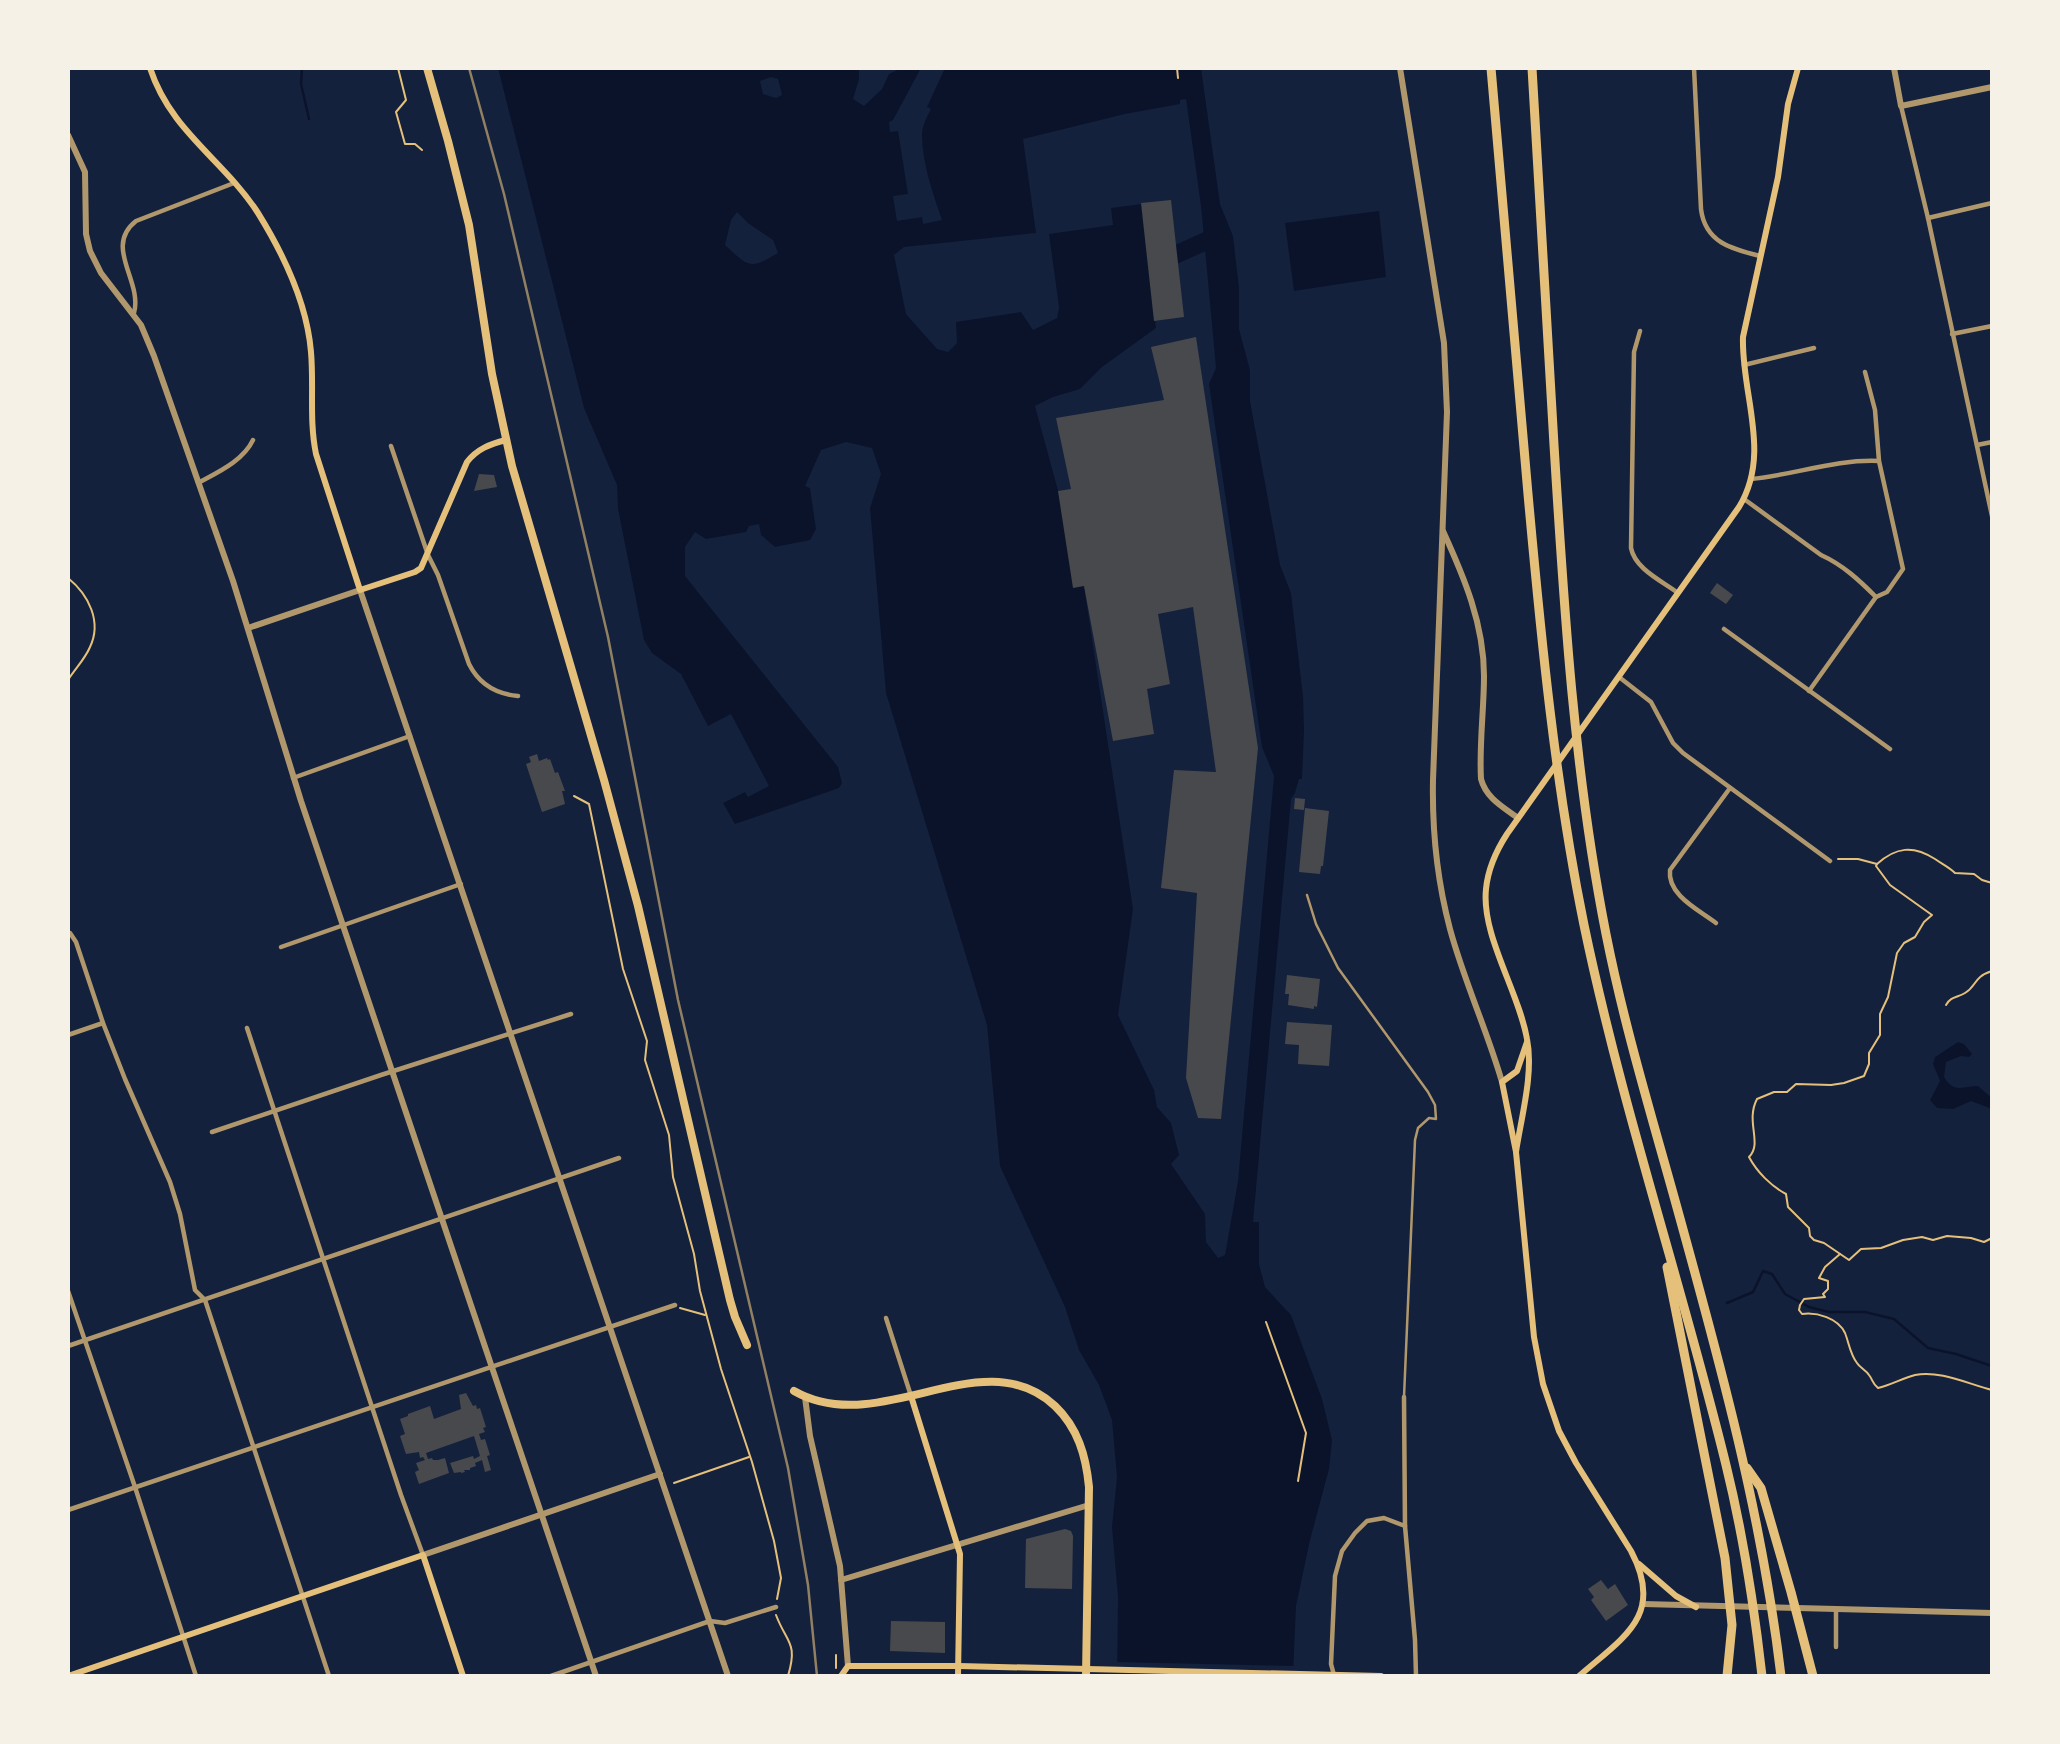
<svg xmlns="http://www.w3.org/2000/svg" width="2060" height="1744" font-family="Helvetica,sans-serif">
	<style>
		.water { fill: #0b132b; fill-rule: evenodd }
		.pier { fill: #14213d }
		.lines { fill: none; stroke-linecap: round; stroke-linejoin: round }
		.stream { stroke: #0b132b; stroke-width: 2.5 }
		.river { stroke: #0b132b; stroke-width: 18 }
		.building { fill: #48494c }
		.path { stroke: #e5c07b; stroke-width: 2 }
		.service { stroke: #b1986c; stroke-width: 2.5 }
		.minor { stroke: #b1986c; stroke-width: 4.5 }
		.tertiary { stroke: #b1986c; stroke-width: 6 }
		.secondary { stroke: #e5c07b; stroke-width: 6 }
		.trunk { stroke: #e5c07b; stroke-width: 8 }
		.motorway { stroke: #e5c07b; stroke-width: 9 }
		.rail { stroke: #918062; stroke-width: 2.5 }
	</style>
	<rect width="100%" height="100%" fill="#14213d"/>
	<g class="water">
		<path d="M 498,68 L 859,68 L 859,79 L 853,99 L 864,106 L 882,89 L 889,74 L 901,68 L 921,68 L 893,120 L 889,122 L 890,132 L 898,131 L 908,194 L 893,196 L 897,221 L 922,217 L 923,224 L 942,220 C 933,194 922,163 922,135 C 922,125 927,117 931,109 L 927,107 L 945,68 L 1201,68 L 1220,204 L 1233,236 L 1239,288 L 1239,329 L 1250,370 L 1250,401 L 1280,565 L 1291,593 L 1303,697 L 1304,730 L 1302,779 L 1299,779 L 1295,793 L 1291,799 L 1253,1222 L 1259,1222 L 1259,1264 L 1265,1287 L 1291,1315 L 1322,1399 L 1332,1440 L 1329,1469 L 1310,1540 L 1296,1606 L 1293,1676 L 1117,1676 L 1118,1597 L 1112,1527 L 1117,1477 L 1112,1420 L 1099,1385 L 1079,1350 L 1065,1307 L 1000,1166 L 987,1025 L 886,693 L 870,508 L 881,474 L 872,448 L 846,442 L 821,450 L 805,486 L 810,488 L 816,529 L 810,540 L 775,547 L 761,535 L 759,524 L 749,526 L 746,532 L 706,539 L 695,532 L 685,547 L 685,576 L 838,767 L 842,783 L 839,788 L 735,824 L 723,803 L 745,792 L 748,797 L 769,786 L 731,714 L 708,726 L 681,674 L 652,653 L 644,640 L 618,509 L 617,485 L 584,408 ZM 771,77 L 778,79 L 782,95 L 776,98 L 763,94 L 760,81 ZM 1186,99 L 1201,206 L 1216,368 L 1209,384 L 1262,747 L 1274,776 L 1238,1181 L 1225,1255 L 1218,1258 L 1206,1242 L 1205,1214 L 1171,1164 L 1179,1155 L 1171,1123 L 1157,1107 L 1154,1090 L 1118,1015 L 1133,909 L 1084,586 L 1035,406 L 1053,397 L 1080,389 L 1102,367 L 1156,328 L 1142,204 L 1111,208 L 1113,225 L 1049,234 L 1059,307 L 1057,318 L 1033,330 L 1021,312 L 956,322 L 957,343 L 948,352 L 937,349 L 906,314 L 894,255 L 904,247 L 1036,233 L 1023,139 L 1125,114 L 1180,104 L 1180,100 ZM 737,212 L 748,223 L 773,240 L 778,253 C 749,270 749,267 725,245 L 731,220 Z"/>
		<polygon points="1379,211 1386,277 1294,291 1285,223"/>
		<path d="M 1958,1042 L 1964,1044 L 1972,1054 L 1969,1057 L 1961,1056 L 1946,1062 L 1944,1077 C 1955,1094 1962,1086 1978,1086 L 1992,1098 L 1992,1109 L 1971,1101 L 1953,1109 L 1937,1108 L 1930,1100 L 1940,1081 L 1933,1064 L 1935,1057 Z"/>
	</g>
	<polygon class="pier" points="1114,1662 1297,1666 1297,1676 1113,1676"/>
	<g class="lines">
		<g class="stream">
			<polyline points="302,68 301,84 309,119"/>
			<polyline points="1727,1303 1753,1292 1763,1271 1772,1274 1785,1294 1809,1307 1829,1312 1865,1312 1894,1319 1928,1348 1956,1354 1992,1366"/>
		</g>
		<polyline class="river" points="1157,263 1215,237"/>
	</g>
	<g class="building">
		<polygon points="1171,200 1184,317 1154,321 1141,203"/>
		<polygon points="1196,337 1258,748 1221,1119 1198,1118 1186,1078 1197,893 1161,888 1174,770 1216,772 1193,607 1158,614 1170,684 1147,689 1154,734 1113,741 1084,586 1073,588 1058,491 1071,489 1056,418 1164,400 1151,347"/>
		<polygon points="479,474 494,475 497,487 474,491"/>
		<polygon points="1717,583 1733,595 1726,604 1710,593"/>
		<polygon points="537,754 539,761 547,758 548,760 550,759 555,773 558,772 565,791 562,791 565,804 542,812 526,764 531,762 529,757"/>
		<polygon points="1295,798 1305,799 1304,810 1294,809"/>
		<polygon points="1305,808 1329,811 1323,866 1321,866 1320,874 1299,872"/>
		<polygon points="1287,975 1320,979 1317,1007 1314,1006 1314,1009 1288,1005 1289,994 1285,994"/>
		<polygon points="1287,1022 1332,1025 1329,1066 1298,1064 1299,1045 1285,1044"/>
		<polygon points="466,1393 473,1406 476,1405 477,1409 480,1408 486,1427 483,1428 485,1432 479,1434 481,1440 485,1439 490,1455 487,1456 491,1470 485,1472 482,1460 475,1463 476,1466 470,1468 470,1470 464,1470 465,1472 461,1473 461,1472 454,1473 450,1463 473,1456 474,1459 480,1456 474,1436 426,1453 428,1459 432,1458 433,1460 438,1460 445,1458 449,1473 419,1484 415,1472 419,1470 416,1463 425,1460 423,1457 420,1458 419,1452 406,1454 400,1436 405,1434 400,1419 408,1416 408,1414 430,1406 434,1419 461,1409 459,1395"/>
		<polygon points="1065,1529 1071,1531 1073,1536 1072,1589 1025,1588 1026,1539"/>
		<polygon points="1601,1580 1608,1589 1615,1584 1628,1605 1606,1621 1591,1600 1594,1597 1588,1589"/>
		<polygon points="891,1621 945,1622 945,1653 890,1651"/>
	</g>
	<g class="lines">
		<g class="path">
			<polyline points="398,68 406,100 396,112 405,144 415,144 422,150"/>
			<polyline points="1177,68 1178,78"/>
			<path d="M 68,578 C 89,595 102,622 90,647 C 85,659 75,669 68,680"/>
			<polyline points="574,796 589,804 623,969 647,1041 645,1060 669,1135 673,1177 694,1254 700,1291 721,1369 752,1462 774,1541 781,1578 777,1599"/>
			<path d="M 1838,859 L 1858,859 L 1877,864 C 1896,847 1913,845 1935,859 C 1942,864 1949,867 1955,873 L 1974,874 L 1982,880 L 1992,883"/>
			<path d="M 1877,864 L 1876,866 L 1890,885 L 1932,915 L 1924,922 L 1915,937 L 1904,943 L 1897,953 L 1888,997 L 1880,1014 L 1880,1035 L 1869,1053 L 1869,1064 L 1864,1076 L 1844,1083 L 1831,1085 L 1796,1084 L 1787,1092 L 1774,1092 L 1757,1099 C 1745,1122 1763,1143 1749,1157 C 1757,1172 1771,1186 1786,1194 L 1788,1207 L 1809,1228 L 1810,1236 L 1814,1240 L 1824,1243 L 1849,1260 L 1861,1249 L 1881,1248 L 1903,1240 L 1922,1237 L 1933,1240 L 1947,1236 L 1971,1238 L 1984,1242 L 1992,1238"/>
			<path d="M 1946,1005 C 1951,996 1957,998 1965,993 C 1977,986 1973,977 1992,971"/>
			<path d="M 1840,1254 L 1825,1267 L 1819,1278 L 1828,1281 L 1828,1289 L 1823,1294 L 1825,1297 L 1804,1299 L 1800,1305 L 1799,1310 L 1802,1314 C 1817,1312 1838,1318 1845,1333 C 1849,1343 1850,1354 1857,1363 C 1860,1368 1866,1370 1869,1375 C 1873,1380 1872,1383 1878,1388 C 1891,1385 1903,1378 1915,1375 C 1940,1370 1968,1384 1992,1390"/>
			<polyline points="680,1308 705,1315"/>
			<polyline points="1266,1322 1306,1433 1298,1481"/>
			<polyline points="674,1483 749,1457"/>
			<path d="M 776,1615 C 787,1644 798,1642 788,1676"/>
			<polyline points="836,1668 836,1655"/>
		</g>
		<polyline class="service" points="1307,895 1316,924 1338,968 1428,1092 1435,1105 1436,1119 1429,1118 1418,1128 1415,1140 1404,1397"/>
		<g class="minor">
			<path d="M 1694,68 L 1701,209 C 1705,242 1731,249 1760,256"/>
			<polyline points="1901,106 1928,218 1992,516"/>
			<polyline points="1928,218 1992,203"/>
			<path d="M 134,313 C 143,281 103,247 136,221 L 234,183"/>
			<path d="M 1640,331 L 1634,352 L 1631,548 C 1635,569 1662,581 1678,593"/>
			<polyline points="1952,334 1992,326"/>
			<polyline points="1744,365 1814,348"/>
			<polyline points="1977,445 1992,442"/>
			<path d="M 391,446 L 428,555 L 438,575 L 469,664 C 479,684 496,694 518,696"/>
			<path d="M 1751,479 C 1794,475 1835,459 1879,461"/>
			<path d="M 198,483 C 218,472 243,461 253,440"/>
			<path d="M 1744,499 L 1821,555 C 1843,565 1859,580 1876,597"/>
			<polyline points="1724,629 1890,749"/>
			<polyline points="1619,677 1651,702 1673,743 1683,753 1830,861"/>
			<polyline points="1809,691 1876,597 1887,592 1903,569 1879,461 1875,410 1865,372"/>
			<polyline points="293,778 410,736"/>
			<path d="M 1716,923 C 1699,910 1667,895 1670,870 L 1730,788"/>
			<polyline points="70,933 76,942 103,1023 125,1079 170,1182 180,1214 195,1290 205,1300 329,1676"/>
			<polyline points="281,947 461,884"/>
			<polyline points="247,1028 401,1495 423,1555"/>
			<polyline points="68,1035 103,1023"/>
			<polyline points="212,1132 381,1075 571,1014"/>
			<polyline points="68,1291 135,1487 196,1676"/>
			<polyline points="886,1318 911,1396"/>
			<polyline points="68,1346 619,1158"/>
			<polyline points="1404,1397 1405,1526 1415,1640 1416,1676"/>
			<polyline points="68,1510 675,1305"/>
			<polyline points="1836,1610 1836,1647"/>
			<polyline points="1334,1675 1331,1664 1335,1576 1342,1551 1355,1533 1367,1521 1384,1518 1405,1526"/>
			<polyline points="551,1676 710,1621 725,1623 776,1607"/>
		</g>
		<g class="tertiary">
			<path d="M 1400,68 L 1444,343 L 1447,412 L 1433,780 C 1432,830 1437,880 1450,929 C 1464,981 1487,1030 1502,1082"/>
			<polyline points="1894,68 1901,106 1992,87"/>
			<polyline points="68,135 85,172 86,234 90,251 101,273 141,325 154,356 233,581 301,801 596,1676"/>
			<path d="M 1443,531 C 1464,577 1484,624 1484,676 C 1484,710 1479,745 1481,779 C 1486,798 1503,807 1518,818"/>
			<polyline points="248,628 360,590 728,1676"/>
			<polyline points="805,1397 810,1436 840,1566 848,1666"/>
			<polyline points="423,1555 660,1474"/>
			<polyline points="841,1580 1089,1505"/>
			<polyline points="1643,1604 1992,1613"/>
		</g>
		<g class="secondary">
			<path d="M 150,68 C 171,132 223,159 258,213 C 284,255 307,303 311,352 C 314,387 309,420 316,454 L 360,590 L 415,572 L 421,568 L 467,462 C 477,449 490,444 506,440"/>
			<path d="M 1527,1042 L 1517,1071 L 1502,1082 L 1516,1152 L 1534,1337 L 1543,1384 L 1559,1431 L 1576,1463 L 1631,1551 C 1665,1615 1624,1637 1579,1676"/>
			<path d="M 1516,1152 C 1521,1118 1534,1073 1527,1039 C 1519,992 1481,935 1486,889 C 1488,868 1496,851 1507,834 L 1739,507 C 1772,453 1741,394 1743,337 L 1778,177 L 1788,104 L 1798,68"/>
			<polyline points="911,1396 960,1554 958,1676"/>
			<polyline points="1639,1564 1676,1596 1696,1607"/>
			<polyline points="68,1676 423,1555 463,1676"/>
			<polyline points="841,1676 848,1666 959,1666 1381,1676"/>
		</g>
		<g class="trunk">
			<polyline points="427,68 448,141 469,225 492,374 512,466 604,780 638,906 730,1300 735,1317 747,1345"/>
			<path d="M 794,1391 C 880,1440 982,1338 1055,1406 C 1078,1428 1086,1456 1089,1487 L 1086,1676"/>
		</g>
		<g class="motorway">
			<path d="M 1491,68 C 1503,210 1515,352 1528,494 C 1541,638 1555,783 1584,925 C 1622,1108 1682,1285 1726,1465 C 1743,1534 1754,1605 1762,1676"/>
			<path d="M 1532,68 C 1539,194 1547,319 1554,445 C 1564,609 1574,772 1606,934 C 1624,1025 1651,1114 1676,1204 C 1719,1359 1762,1515 1781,1676"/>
			<polyline points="1667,1267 1725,1558 1732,1625 1727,1676"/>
			<polyline points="1747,1468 1761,1488 1791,1592 1813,1676"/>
		</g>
		<polyline class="rail" points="469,68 504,194 608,637 678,1000 788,1468 808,1585 817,1676"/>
	</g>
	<rect width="2060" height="1744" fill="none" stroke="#f6f1e7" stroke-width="140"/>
</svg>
